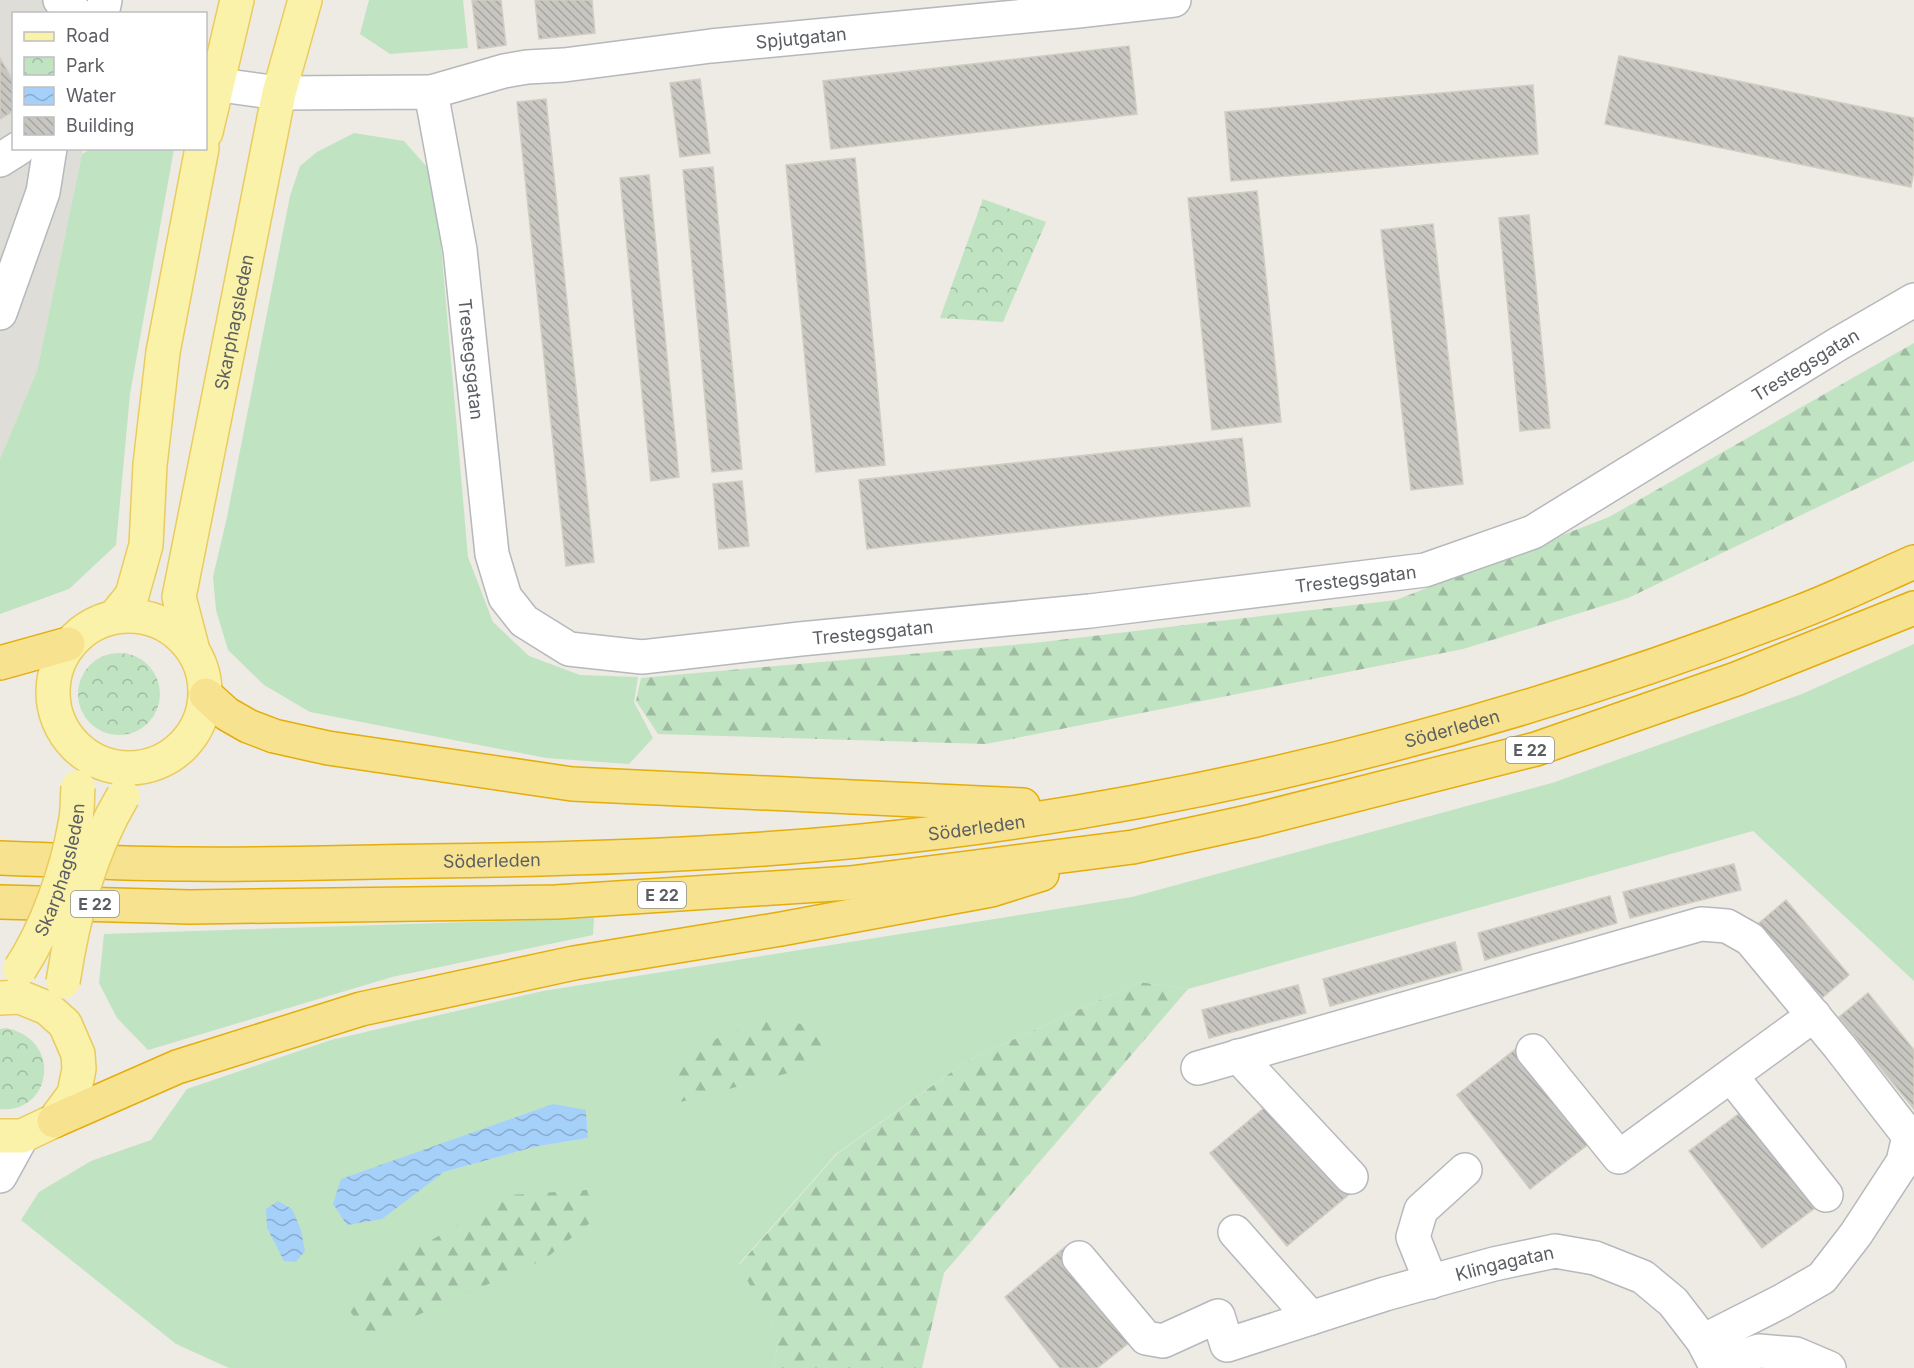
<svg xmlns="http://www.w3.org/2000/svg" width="1914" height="1368" font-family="Inter,sans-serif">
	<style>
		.industrial { fill: #deddd7 }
		.grass { fill: #c0e3c2; fill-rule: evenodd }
		.forest { fill: url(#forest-firs) }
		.park { fill: url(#park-crowns) }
		.water { fill: url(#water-waves) }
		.building { fill: url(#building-back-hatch); stroke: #d1cdc1; stroke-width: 1.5 }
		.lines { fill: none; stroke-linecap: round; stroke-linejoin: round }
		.minor-casing { stroke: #b5b8bc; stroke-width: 36 }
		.major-casing { stroke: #eacb5f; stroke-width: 36 }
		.highway-casing { stroke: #e4ad0b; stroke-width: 36 }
		.minor { stroke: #fff; stroke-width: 33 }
		.major { stroke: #fbf2aa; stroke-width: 33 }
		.highway { stroke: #f7e38f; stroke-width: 33 }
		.major-bridge-casing { stroke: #eacb5f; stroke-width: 36; stroke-linecap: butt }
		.major-bridge { stroke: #fbf2aa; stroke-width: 33 }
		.labels { text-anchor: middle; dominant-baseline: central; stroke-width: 4.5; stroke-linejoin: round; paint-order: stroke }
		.shield { fill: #fff; stroke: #8c8e92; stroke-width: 1.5 }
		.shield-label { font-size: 16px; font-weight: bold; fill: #5b5e63 }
		.street-label { font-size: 18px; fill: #5b5e63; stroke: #fff }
	</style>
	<defs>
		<pattern id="forest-firs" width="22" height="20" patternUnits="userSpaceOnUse" patternTransform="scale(1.5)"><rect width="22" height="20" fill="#c0e3c2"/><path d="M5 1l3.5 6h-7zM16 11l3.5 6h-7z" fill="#9fbba1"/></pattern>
		<pattern id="park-crowns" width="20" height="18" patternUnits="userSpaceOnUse" patternTransform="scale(1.5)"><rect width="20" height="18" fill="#c0e3c2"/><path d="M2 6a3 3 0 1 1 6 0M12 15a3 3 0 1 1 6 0" fill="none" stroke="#9fbba1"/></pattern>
		<pattern id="water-waves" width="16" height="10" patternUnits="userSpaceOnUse" patternTransform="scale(1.5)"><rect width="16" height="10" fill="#a5d0fa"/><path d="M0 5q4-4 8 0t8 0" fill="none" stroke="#89acce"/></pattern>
		<pattern id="building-back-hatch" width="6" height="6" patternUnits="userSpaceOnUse" patternTransform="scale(1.5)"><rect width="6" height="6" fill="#c8c6c0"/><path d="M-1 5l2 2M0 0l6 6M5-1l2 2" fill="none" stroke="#a5a4a0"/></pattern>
	</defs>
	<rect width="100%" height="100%" fill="#edebe3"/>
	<polygon class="industrial" points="0,0 113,0 111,13 14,14 14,148 83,149 37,371 0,459"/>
	<g class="grass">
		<polygon points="369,0 463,0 468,48 390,54 360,34"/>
		<polygon points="354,133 404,141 435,176 468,557 493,622 529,656 580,675 638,677 634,702 653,738 629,764 546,758 310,712 264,685 228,650 216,610 213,577 227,517 290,196 300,166 317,152"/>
		<polygon points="91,149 174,149 130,394 116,545 69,589 0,614 0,459 37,371 82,154"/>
		<path d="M 1914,644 L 1914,981 L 1753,831 L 1188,989 L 1139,982 L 967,1061 L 836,1154 L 739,1264 L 779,1339 L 773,1368 L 229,1368 L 176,1344 L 21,1220 L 39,1192 L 91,1161 L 151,1140 L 187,1089 L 331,1040 L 543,991 L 1132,897 L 1552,783 L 1802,694 ZM 586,1110 L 588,1138 L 534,1147 L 444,1172 Z"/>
		<polygon points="594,918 593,935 392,977 148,1050 117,1018 99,983 104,934"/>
	</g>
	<g class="forest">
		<polygon points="1914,343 1914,461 1628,598 1463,649 986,744 658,734 636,701 641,678 1034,643 1396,600 1609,517"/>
		<polygon points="1139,982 1188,989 944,1273 922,1368 773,1368 779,1339 739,1265 837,1154 967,1061"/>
		<polygon points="780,1016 831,1036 818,1065 677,1103 666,1070 721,1036"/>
		<polygon points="587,1190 596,1218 545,1259 368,1337 350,1311 381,1269 510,1195"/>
	</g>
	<g class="park">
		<polygon points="983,199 1046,222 1003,322 940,318"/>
		<circle cx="119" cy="694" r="41"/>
		<path d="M 6,1028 C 64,1040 51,1114 0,1109 L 0,1029 Z"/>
	</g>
	<g class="water">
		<polygon points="553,1104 586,1110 588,1138 534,1147 444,1172 382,1219 347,1225 333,1204 341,1179"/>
		<polygon points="278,1201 292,1209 301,1230 305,1251 296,1262 284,1261 267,1228 266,1209"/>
	</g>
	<g class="building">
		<polygon points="472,0 501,0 506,45 478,49"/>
		<polygon points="535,0 592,0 595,33 539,39"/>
		<polygon points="1129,46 1137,114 831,149 823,81"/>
		<polygon points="1619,56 1914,118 1914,171 1911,187 1605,124"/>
		<polygon points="0,58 14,82 14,111 0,119"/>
		<polygon points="700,79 710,153 680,157 670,83"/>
		<polygon points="1533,85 1538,154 1231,181 1225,112"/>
		<polygon points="546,99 594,562 566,566 517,102"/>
		<polygon points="855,158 885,465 816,472 786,165"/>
		<polygon points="713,167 742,469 712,472 683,170"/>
		<polygon points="649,175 679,477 651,481 620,178"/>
		<polygon points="1257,191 1281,422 1212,430 1188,198"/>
		<polygon points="1529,215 1550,428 1520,431 1499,218"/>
		<polygon points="1433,224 1463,484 1411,490 1381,230"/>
		<polygon points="1242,438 1250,506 867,549 859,480"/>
		<polygon points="742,481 749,546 719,549 713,484"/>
		<polygon points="1734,864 1741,890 1630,918 1623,892"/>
		<polygon points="1610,896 1617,923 1485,960 1478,933"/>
		<polygon points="1786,900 1849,975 1822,998 1759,923"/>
		<polygon points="1455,942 1462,970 1330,1006 1323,979"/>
		<polygon points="1298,985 1306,1013 1209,1038 1202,1010"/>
		<polygon points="1868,993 1914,1050 1914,1109 1839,1017"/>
		<polygon points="1522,1044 1595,1139 1530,1189 1457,1095"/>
		<polygon points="1275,1099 1352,1192 1287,1246 1210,1153"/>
		<polygon points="1752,1104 1824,1201 1762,1248 1689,1151"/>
		<polygon points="1065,1247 1139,1335 1097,1368 1060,1368 1005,1297"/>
	</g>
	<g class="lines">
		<g class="minor-casing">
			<g id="minor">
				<polyline points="60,0 77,14"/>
				<polyline points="102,14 105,0"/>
				<path id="s1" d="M 206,83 L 279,93 L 431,92 L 460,250 L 492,554 L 505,597 L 524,621 L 569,649 L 642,657 L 800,639 L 1090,611 L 1425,570 L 1533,532 L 1838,344 L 1914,300"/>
				<path id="s2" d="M 431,92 L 504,71 L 527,67 L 564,65 L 711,46 L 1078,11 L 1174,0"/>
				<polyline points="0,160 19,148"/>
				<polyline points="0,313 43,192 50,148"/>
				<polyline points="1533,1051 1619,1157 1814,1015"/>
				<polyline points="1238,1056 1351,1177"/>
				<polyline points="1198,1068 1701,924 1727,926 1750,939 1839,1046 1909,1136 1903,1162 1856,1234 1822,1278 1782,1301 1703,1341"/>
				<polyline points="1731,1076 1826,1195"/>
				<polyline points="0,1176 22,1136"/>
				<polyline points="1235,1232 1311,1318"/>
				<path id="s3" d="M 1079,1258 L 1146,1338 L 1163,1341 L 1218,1316 L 1227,1345 L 1385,1294 L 1494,1264 L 1555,1251 L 1595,1258 L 1643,1277 L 1673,1302 L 1703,1341 L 1717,1368"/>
				<polyline points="1431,1282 1413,1237 1421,1210 1465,1170"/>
				<polyline points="1715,1365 1759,1351 1796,1354 1829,1368"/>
			</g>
		</g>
		<g class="major-casing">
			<g id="major">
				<polyline points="206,132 237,0"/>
				<polyline points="116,615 132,595 146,545 150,465 163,352 202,148"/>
				<circle cx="129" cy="692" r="76"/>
				<path id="s4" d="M 192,647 L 179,597 L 279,93 L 305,0"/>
				<polyline points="0,998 20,997 47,1008 65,1024 78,1054 79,1069 74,1094 54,1121 22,1136 0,1136"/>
			</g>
		</g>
		<g class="highway-casing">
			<g id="highway">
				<polyline points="0,663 68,644"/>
				<polyline points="206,695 227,714 248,726 274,736 328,748 572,784 1023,805"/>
				<path id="s5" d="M 0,858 C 62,860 124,864 187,864 C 268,865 350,862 432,861 C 602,859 773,853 942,832 C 1235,795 1522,720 1797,613 C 1837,598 1875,579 1914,562"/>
				<polyline points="0,902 190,907 556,902 850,883 1133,847 1252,821 1536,749 1736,679 1914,608"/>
				<polyline points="54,1121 177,1067 361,1009 574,963 781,929 991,890 1042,874"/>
			</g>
		</g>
		<use href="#minor" class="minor"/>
		<use href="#major" class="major"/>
		<use href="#highway" class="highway"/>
		<g class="major-bridge-casing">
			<g id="major-bridge">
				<path id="s6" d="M 20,969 C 46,930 67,871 75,824 C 78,812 77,799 78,787"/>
				<path d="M 63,982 C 73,917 89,853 123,796"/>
			</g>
		</g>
		<use href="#major-bridge" class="major-bridge"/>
	</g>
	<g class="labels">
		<g class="shield">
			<rect x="1506" y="737" width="48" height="26" rx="4.5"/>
			<rect x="638" y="882" width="48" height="26" rx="4.5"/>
			<rect x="71" y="891" width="48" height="26" rx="4.5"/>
		</g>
		<g class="shield-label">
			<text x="1530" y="750">E 22</text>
			<text x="662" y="895">E 22</text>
			<text x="95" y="904">E 22</text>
		</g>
		<g class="street-label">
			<text stroke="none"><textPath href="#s2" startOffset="375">Spjutgatan</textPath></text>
			<text stroke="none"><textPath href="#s4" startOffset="332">Skarphagsleden</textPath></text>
			<text stroke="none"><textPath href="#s1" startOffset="496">Trestegsgatan</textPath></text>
			<text stroke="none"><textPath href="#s1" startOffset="2116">Trestegsgatan</textPath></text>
			<text stroke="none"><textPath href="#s1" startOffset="1612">Trestegsgatan</textPath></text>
			<text stroke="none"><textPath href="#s1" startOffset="1126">Trestegsgatan</textPath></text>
			<text stroke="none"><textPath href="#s5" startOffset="1464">Söderleden</textPath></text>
			<text stroke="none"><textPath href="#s5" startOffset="978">Söderleden</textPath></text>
			<text stroke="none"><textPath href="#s5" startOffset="492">Söderleden</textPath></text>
			<text stroke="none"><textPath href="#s6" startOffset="108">Skarphagsleden</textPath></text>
			<text stroke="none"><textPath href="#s3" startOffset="502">Klingagatan</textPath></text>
		</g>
	</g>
	<rect x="12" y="12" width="195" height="138" fill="#ffffff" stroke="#bdbfc1" stroke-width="1.5"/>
	<rect x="24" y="32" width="30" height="9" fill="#fbf2aa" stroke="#bdbfc1" stroke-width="1.5"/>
	<text x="66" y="42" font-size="18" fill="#5b5e63">Road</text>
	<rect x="24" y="57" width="30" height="18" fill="url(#park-crowns)" stroke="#bdbfc1" stroke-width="1.5"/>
	<text x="66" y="72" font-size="18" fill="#5b5e63">Park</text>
	<rect x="24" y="87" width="30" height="18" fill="url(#water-waves)" stroke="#bdbfc1" stroke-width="1.5"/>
	<text x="66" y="102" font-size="18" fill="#5b5e63">Water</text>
	<rect x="24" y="117" width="30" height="18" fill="url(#building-back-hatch)" stroke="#bdbfc1" stroke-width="1.5"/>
	<text x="66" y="132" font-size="18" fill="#5b5e63">Building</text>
</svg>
